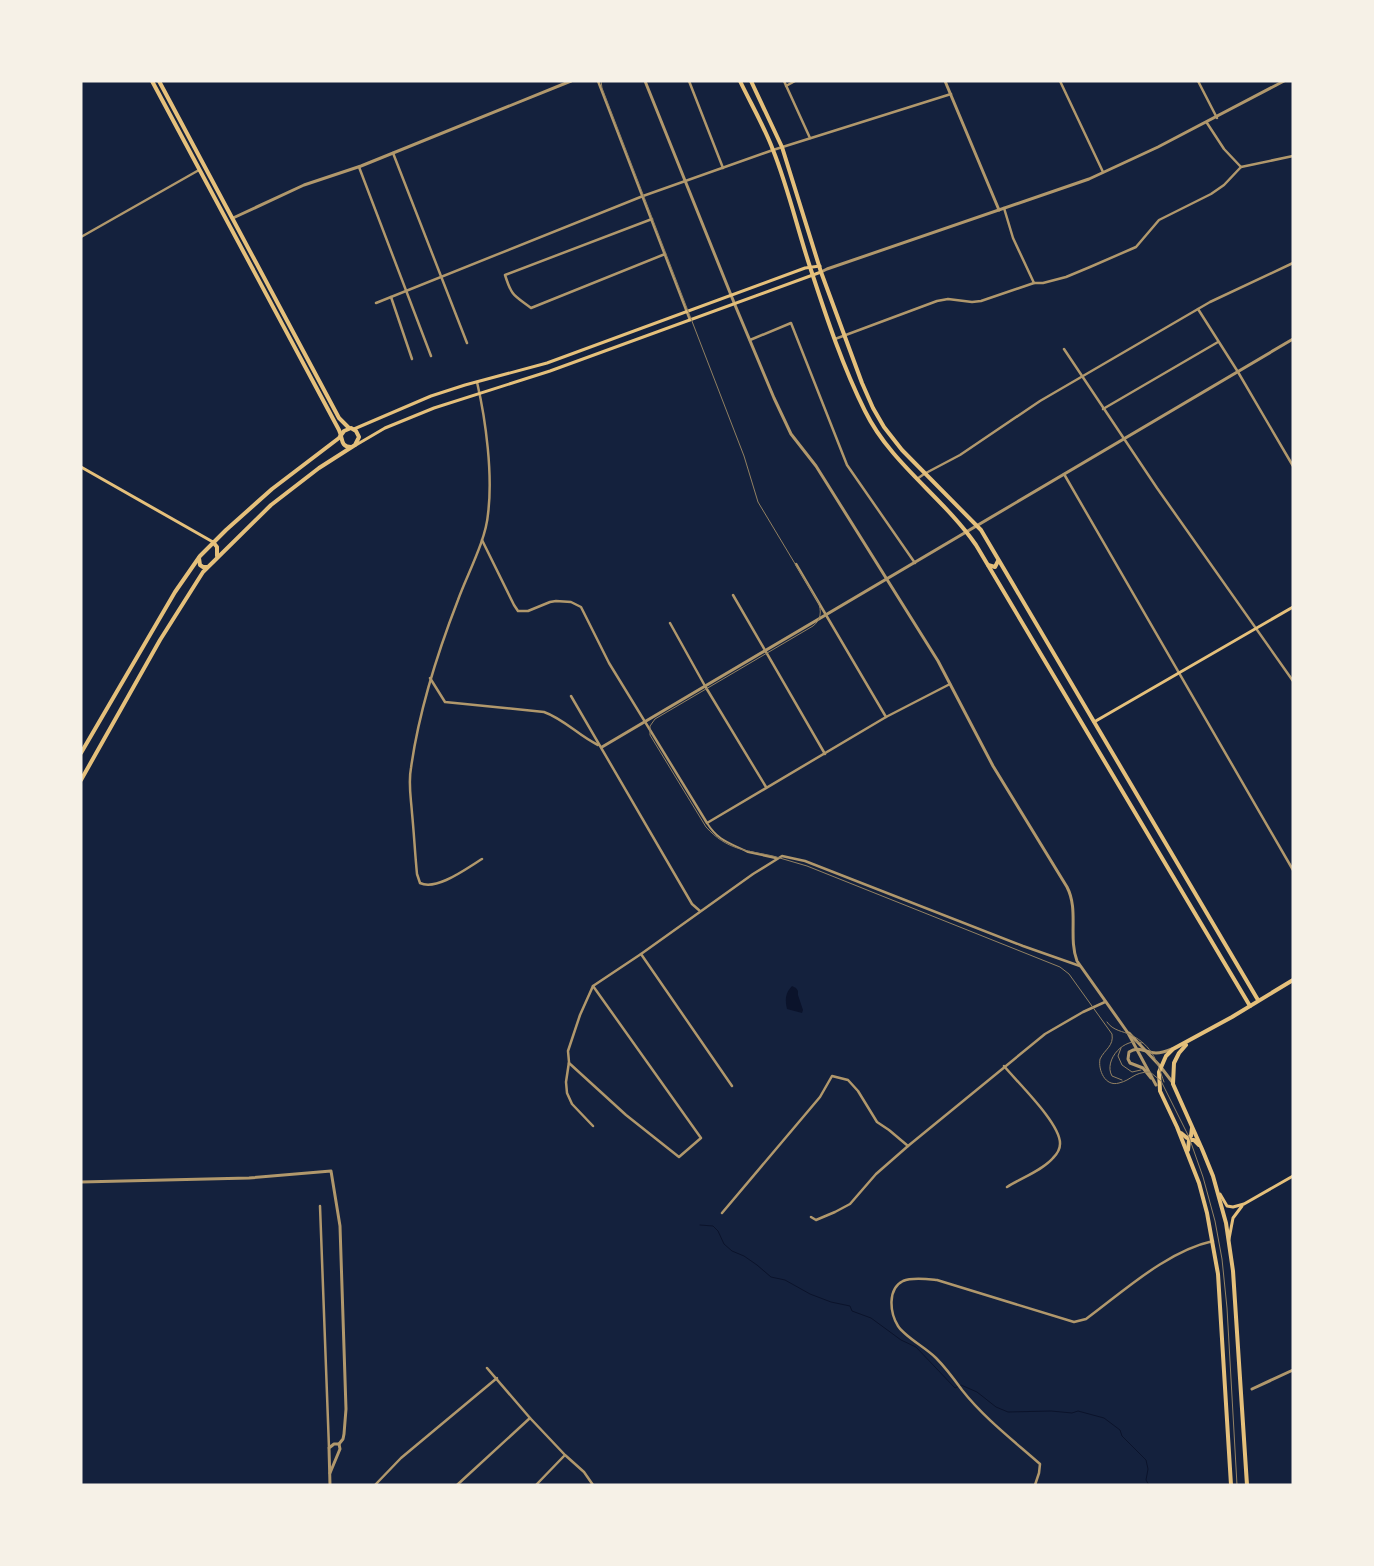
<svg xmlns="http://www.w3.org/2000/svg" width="1374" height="1566" font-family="'Noto Serif',serif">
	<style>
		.water { fill: #0b132b }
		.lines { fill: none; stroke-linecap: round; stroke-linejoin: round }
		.stream { stroke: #0b132b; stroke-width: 1 }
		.pedestrian { stroke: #b1986c; stroke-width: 2 }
		.minor { stroke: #b1986c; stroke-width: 2.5 }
		.tertiary { stroke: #b1986c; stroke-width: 3 }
		.secondary { stroke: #e5c07b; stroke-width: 3 }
		.primary { stroke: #e5c07b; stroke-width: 4 }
		.tram { stroke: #918062; stroke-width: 1 }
	</style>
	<rect width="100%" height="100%" fill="#14213d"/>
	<path class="water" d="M 792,986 L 796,988 L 798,991 L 798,995 L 803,1010 L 802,1013 L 787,1009 C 785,1000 785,993 792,986 Z"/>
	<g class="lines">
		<polyline class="stream" points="700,1225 713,1226 718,1231 724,1244 732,1251 744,1256 757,1265 771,1277 785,1280 810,1294 831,1302 850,1306 852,1311 871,1318 901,1340 916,1347 955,1388 961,1385 977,1392 996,1407 1008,1412 1051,1411 1072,1413 1078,1411 1104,1418 1120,1430 1122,1436 1146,1460 1148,1469 1146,1480 1149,1485"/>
		<path class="pedestrian" d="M 707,823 C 718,841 730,843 748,852"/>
		<g class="minor">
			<polyline points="598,81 690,320"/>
			<polyline points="689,81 723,168"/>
			<polyline points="784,81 810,138"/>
			<polyline points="1060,81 1103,172"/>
			<polyline points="1198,81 1217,118"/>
			<polyline points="786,86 795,81"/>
			<polyline points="1207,123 1224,149 1241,167 1293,156"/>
			<polyline points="393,153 467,343"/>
			<polyline points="359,167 431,356"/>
			<polyline points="1004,208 1013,238 1034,283"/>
			<path d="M 652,219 L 505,275 C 512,297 514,295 531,308 L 665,254"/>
			<polyline points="81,237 199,170"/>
			<polyline points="391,297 412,359"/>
			<polyline points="376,303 643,196 773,150 951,94"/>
			<polyline points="1198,309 1238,372 1293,466"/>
			<polyline points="835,339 937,301 948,299 972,302 981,301 1034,283 1043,283 1066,277 1090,267 1136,247 1159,220 1211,194 1224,185 1241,167"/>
			<polyline points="750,340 791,323 847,465 915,563"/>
			<polyline points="1064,349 1157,488 1293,681"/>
			<path d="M 477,382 C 486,421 493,475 488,514 C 486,540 467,575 458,600 C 437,654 419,710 411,768 C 408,783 411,798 412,813 C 414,833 415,854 417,874 L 420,883 C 437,891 467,868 482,859"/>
			<polyline points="1103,409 1218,342"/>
			<polyline points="1064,474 1293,870"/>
			<polyline points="917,479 924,474 960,455 1040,401 1210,302 1293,263"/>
			<polyline points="482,540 514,605 518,611 528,611 550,602 556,601 571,602 581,607 609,663 707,823 886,717 950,684"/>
			<polyline points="796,564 886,717"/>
			<polyline points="733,595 825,754"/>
			<polyline points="670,623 705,686 766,787"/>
			<path d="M 430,678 L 445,702 L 544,712 C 564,719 579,736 598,745"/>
			<polyline points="571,696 692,904 700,911"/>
			<polyline points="749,852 776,858"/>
			<polyline points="641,954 732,1086"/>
			<polyline points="569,1063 626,1115 679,1157 701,1138 593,986"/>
			<path d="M 1004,1066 C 1018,1083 1061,1124 1060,1144 C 1060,1149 1056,1155 1053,1158 C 1043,1170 1021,1178 1007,1187"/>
			<polyline points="593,1126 572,1104 567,1093 566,1082 569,1062 568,1051 580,1015 593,986 641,954 753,874 782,856 805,861 1023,946 1080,966"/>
			<polyline points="320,1206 329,1448"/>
			<polyline points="722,1213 820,1097 832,1076 848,1080 858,1091 877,1122 889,1130 908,1146"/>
			<polyline points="811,1217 816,1220 835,1212 850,1204 876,1174 908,1146 1045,1034 1083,1012 1105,1002"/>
			<polyline points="487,1368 530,1418 565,1455 584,1472 593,1485"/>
			<polyline points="375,1485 401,1458 497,1378"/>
			<polyline points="457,1485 530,1418"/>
			<polyline points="536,1485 564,1456"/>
			<path d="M 1035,1485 L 1039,1473 L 1040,1464 C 1014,1441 984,1418 962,1390 C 954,1379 946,1368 936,1358 C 925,1347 905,1337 898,1326 C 890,1313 887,1289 903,1281 C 912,1277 927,1279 937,1280 L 1074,1322 L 1086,1319 C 1124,1291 1167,1251 1213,1241"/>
		</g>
		<g class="tertiary">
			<path d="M 645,81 L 735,305 L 774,398 L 791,434 L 816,466 L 938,661 L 993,766 L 1067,887 C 1079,910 1068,937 1077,961 L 1128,1033 L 1156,1085"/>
			<polyline points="945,81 999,210"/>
			<polyline points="233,218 304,185 361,166 571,81"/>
			<polyline points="821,272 827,269 1089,179 1158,147 1284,81"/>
			<polyline points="602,747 1293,339"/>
			<polyline points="1129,1033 1160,1066 1173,1083"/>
			<path d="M 1151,1078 L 1143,1068 L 1130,1063 L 1128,1059 L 1129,1052 C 1139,1045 1146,1053 1156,1053 C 1162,1053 1167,1051 1172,1049"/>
			<polyline points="81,1182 249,1178 331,1171 340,1226 346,1409 344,1434 343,1439 339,1444 334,1444 329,1448 330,1485"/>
			<polyline points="1252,1389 1293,1370"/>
			<polyline points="330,1473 340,1449 339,1444"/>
		</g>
		<g class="secondary">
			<polyline points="354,429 431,396 465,385 547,363 805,268 820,266"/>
			<polyline points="356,445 385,428 434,408 550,371 821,272"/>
			<polyline points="81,467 213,542"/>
			<polyline points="1094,722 1293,607"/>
			<polyline points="1220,1194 1227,1206 1233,1207 1244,1204 1293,1176"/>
			<polyline points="1229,1239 1233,1218 1242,1206"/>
		</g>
		<g class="primary">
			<path d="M 152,81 L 339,430 C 343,438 340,447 351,447"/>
			<polyline points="159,81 339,418 349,428"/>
			<path d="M 740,81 C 751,104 764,126 773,150 C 789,190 798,232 812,273 C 827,319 843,367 865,411 C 891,464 943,497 976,545 L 1250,1006"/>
			<polyline points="751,81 782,147 821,272 862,383 873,408 884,427 902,450 981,530 1258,1000"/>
			<polyline points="213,542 217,547 217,556"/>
			<polyline points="199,558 200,565 203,567 207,567"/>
			<polyline points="988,565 995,567 998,561"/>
			<polyline points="81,753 175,592 200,556 226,530 272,489 339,438 344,431 351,428 356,431 359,437 355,445 319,468 271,505 203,572 160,640 81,780"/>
			<polyline points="1186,1045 1179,1053 1174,1063 1173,1084 1202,1149 1213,1176 1226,1223 1233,1271 1247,1485"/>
			<polyline points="1181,1133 1187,1138 1191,1136 1192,1128"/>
			<polyline points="1188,1150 1189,1140 1194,1140 1199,1145"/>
			<polyline points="1231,1485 1218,1274 1207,1213 1199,1183 1177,1127 1160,1091 1159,1072 1166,1056 1173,1049 1232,1017 1293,980"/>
		</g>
		<g class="tram">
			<path d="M 601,81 L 602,88 L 744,456 L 758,502 L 818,602 C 822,611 821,620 813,626 L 655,719 L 650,726 L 650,735 L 706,827 C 727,850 745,850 773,856 C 784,859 796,863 807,866 L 1060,967 L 1069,974 L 1112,1034 C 1114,1046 1105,1049 1100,1059 C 1098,1070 1105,1087 1119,1083 C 1132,1080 1133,1072 1150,1072 L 1161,1081 L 1189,1137 L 1203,1177 L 1215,1221 L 1222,1259 L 1227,1308 L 1237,1485"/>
			<path d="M 1107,1022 C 1113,1031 1123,1031 1131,1035 C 1153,1046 1157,1062 1164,1082"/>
			<polyline points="1121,1048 1118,1056 1122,1065 1132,1072 1141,1070"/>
			<path d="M 1122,1080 L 1112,1076 C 1103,1060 1125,1036 1142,1043"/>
		</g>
	</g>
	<rect width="1374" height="1566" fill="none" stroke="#f6f1e7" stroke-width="165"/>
</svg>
